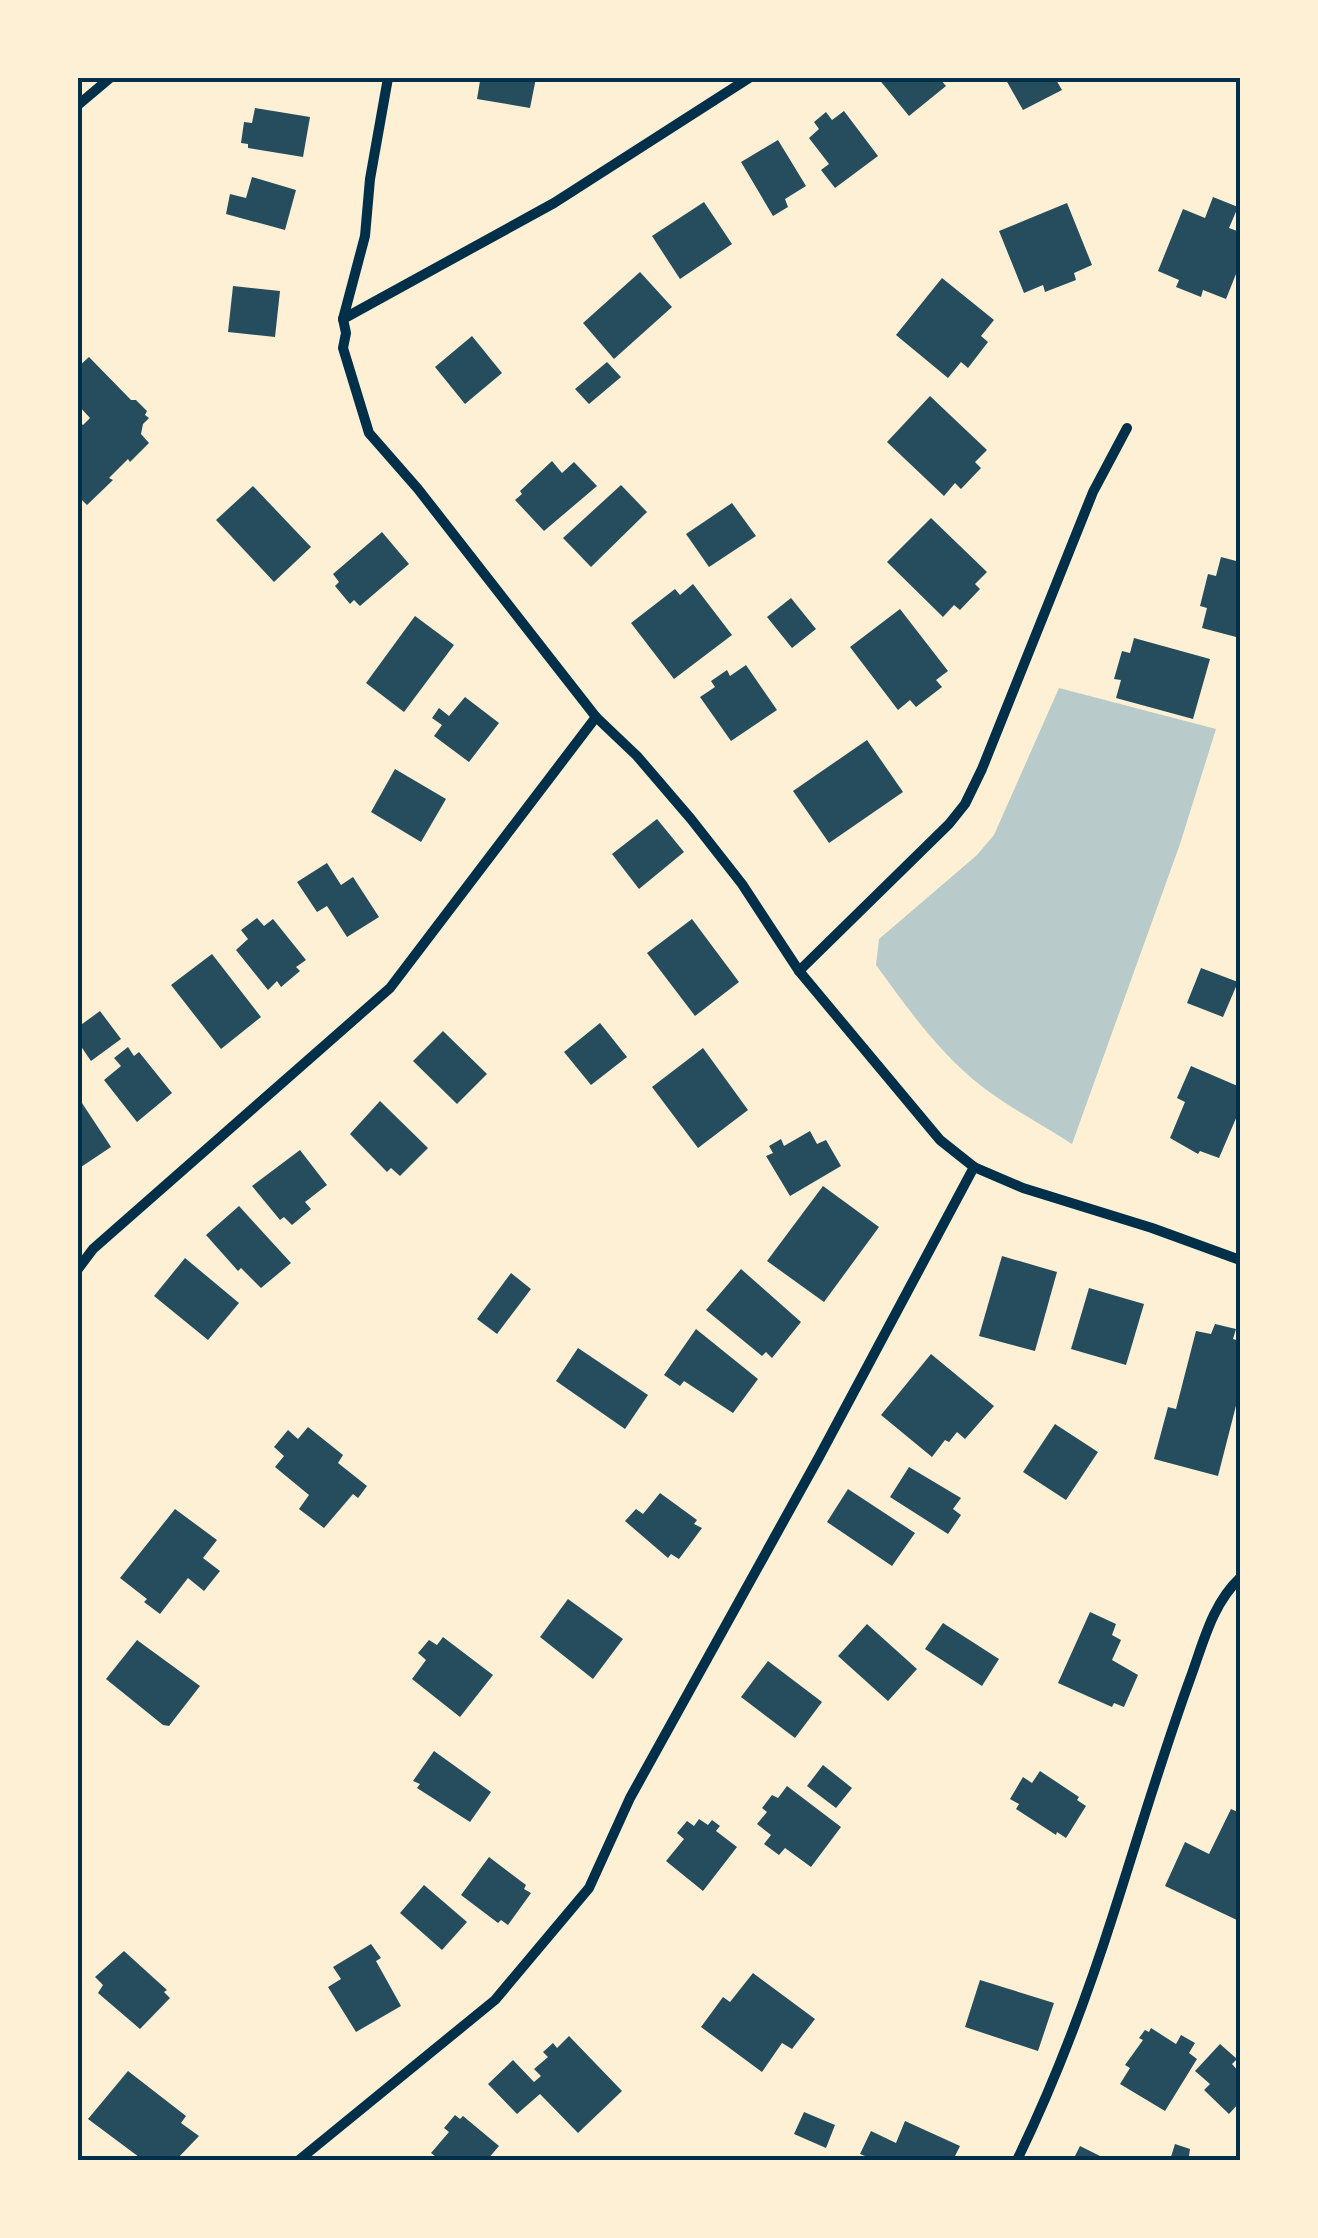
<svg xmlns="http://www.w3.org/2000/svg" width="1318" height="2238" font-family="'DM Sans',sans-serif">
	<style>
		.green { fill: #b9caca }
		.building { fill: #264d5e }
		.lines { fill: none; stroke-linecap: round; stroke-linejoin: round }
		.minor { stroke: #003049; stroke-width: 10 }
		.neatline { fill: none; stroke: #003049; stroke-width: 4 }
	</style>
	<rect width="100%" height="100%" fill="#fdf0d5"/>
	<path class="green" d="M 1059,688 L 1216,729 L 1180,844 L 1072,1144 C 1037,1121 998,1102 967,1074 C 931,1042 904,1003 876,965 L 879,939 L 977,855 L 994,835 Z"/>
	<g class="building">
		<polygon points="471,78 536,78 530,108 477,99 480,81"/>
		<polygon points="878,78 939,78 946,86 909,116"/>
		<polygon points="1011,78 1055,78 1062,90 1023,110 1006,80"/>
		<polygon points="255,108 310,117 303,157 248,148 248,144 241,143 244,122 252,123"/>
		<polygon points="844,111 878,156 835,188 821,170 829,164 809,138 819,129 814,122 826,112 832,120"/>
		<polygon points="778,140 806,186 785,199 788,207 773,216 741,162"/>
		<polygon points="252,177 296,190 285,230 226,214 230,194 246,198"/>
		<polygon points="1213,197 1238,207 1229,228 1240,232 1240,264 1226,299 1203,290 1201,297 1176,287 1179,280 1158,271 1183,209 1205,218"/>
		<polygon points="704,202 732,244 680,279 652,236"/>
		<polygon points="1067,203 1092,265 1074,273 1076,280 1045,292 1043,285 1024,293 999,231"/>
		<polygon points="640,272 672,307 614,359 583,323"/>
		<polygon points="942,278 994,320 981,336 988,342 968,368 961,362 948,378 896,335"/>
		<polygon points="233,286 280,291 275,337 228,332"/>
		<polygon points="472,336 502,373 465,404 435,367"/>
		<polygon points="89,357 131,400 136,400 147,411 145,415 149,418 143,424 141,434 149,443 130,462 128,459 109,478 113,480 87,505 78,496 78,420 83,425 90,418 78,405 78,367"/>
		<polygon points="607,362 621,377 589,404 575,389"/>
		<polygon points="930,396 987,450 975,462 981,468 961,489 955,483 944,496 887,442"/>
		<polygon points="552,461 562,473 574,462 597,486 544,531 515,500 522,494 520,491"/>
		<polygon points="621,485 647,512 591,567 563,538"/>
		<polygon points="253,486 311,547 274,582 216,520"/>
		<polygon points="732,503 756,536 709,567 686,534"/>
		<polygon points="931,518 987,572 975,584 980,589 960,610 954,605 943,617 887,562"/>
		<polygon points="382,532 409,564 360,606 354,600 350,604 335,586 339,582 333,574"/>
		<polygon points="1221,557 1240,562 1240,638 1202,628 1207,608 1200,606 1208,574 1216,576"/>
		<polygon points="693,584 732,635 674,679 631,623 675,589 680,595"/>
		<polygon points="791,598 816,629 792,648 767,617"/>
		<polygon points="900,609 948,671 936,680 942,687 916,707 910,700 898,710 850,647"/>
		<polygon points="415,616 454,645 404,712 366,683"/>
		<polygon points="1134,638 1210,659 1193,719 1116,698 1121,680 1114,679 1122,651 1130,653"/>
		<polygon points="746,665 777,710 731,741 700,697 715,687 711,681 727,670 730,676"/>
		<polygon points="465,697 499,723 469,762 434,736 442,725 432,718 439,708 449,716"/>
		<polygon points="867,740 903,792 829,843 793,791"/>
		<polygon points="395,769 446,799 421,842 371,812"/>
		<polygon points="657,819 684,852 639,889 612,854"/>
		<polygon points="327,863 341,885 353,877 379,917 347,937 327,906 317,912 297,882"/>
		<polygon points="257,918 264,926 273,919 306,960 296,967 300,971 281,987 277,981 268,990 236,950 248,939 241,930"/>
		<polygon points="692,919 739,982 695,1016 647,953"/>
		<polygon points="212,954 261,1017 221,1049 171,985"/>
		<polygon points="1201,968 1238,982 1223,1017 1187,1003"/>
		<polygon points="100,1011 121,1039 91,1061 78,1042 78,1027"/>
		<polygon points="600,1023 627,1057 591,1085 564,1052"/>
		<polygon points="443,1031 487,1074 457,1104 413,1061"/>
		<polygon points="128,1047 134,1056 139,1052 172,1093 137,1122 104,1080 121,1066 114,1058"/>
		<polygon points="703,1048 748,1110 698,1148 652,1087"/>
		<polygon points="1191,1066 1240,1087 1240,1109 1219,1158 1200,1151 1198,1154 1170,1138 1185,1102 1177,1098"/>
		<polygon points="78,1097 111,1147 78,1169"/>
		<polygon points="380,1101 428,1148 400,1176 391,1168 387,1172 350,1134"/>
		<polygon points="810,1131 817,1144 826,1140 841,1166 790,1196 766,1156 773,1153 769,1146 781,1139 784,1146"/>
		<polygon points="300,1150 327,1185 305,1202 311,1209 292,1225 284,1217 280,1220 252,1186"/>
		<polygon points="823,1186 879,1227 824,1302 767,1261"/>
		<polygon points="239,1206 291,1263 261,1288 241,1268 238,1271 206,1235"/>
		<polygon points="1002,1256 1057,1272 1035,1351 979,1336"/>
		<polygon points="185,1258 239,1303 208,1340 154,1296"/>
		<polygon points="741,1269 801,1322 772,1358 766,1352 762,1356 706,1310"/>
		<polygon points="511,1273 531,1289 497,1334 477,1319"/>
		<polygon points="1089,1288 1144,1304 1126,1365 1071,1349"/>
		<polygon points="1215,1324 1236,1329 1233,1339 1240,1341 1240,1390 1218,1476 1154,1459 1168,1407 1176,1409 1196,1331 1211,1334"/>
		<polygon points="696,1329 758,1379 733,1413 684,1381 680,1386 664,1375"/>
		<polygon points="578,1348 648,1395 625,1429 556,1381"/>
		<polygon points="931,1354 994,1406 965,1439 957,1432 949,1442 945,1440 932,1457 881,1415"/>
		<polygon points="1055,1424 1098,1452 1066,1500 1023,1472"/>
		<polygon points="308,1427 343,1455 338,1463 367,1486 358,1498 353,1494 324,1528 299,1509 309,1495 275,1467 284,1456 274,1447 288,1430 298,1439"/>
		<polygon points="909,1467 961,1498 953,1509 961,1515 948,1534 890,1497"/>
		<polygon points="848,1489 915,1533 892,1566 827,1522"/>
		<polygon points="660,1493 697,1520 694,1524 702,1528 679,1559 671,1554 668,1558 625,1521 636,1509 643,1514"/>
		<polygon points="175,1509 217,1540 203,1558 220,1571 204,1591 188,1578 160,1614 144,1602 147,1599 120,1578"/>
		<polygon points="568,1599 623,1639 593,1679 540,1637"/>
		<polygon points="1090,1612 1116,1624 1112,1635 1121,1640 1112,1660 1138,1675 1124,1707 1114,1703 1112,1707 1058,1683"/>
		<polygon points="943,1623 999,1659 982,1686 925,1649"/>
		<polygon points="867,1624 917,1669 888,1701 838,1656"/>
		<polygon points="443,1637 493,1675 460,1717 412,1679 426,1660 418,1653 429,1640 437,1645"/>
		<polygon points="137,1640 200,1686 169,1726 163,1725 106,1679"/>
		<polygon points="768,1661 822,1702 795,1738 741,1697"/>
		<polygon points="434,1751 491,1792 470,1822 417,1788 420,1784 413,1781"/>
		<polygon points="823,1765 852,1788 836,1808 807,1786"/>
		<polygon points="1040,1771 1079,1797 1077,1800 1086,1806 1066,1838 1057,1832 1056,1835 1016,1809 1019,1804 1010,1799 1023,1777 1032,1783"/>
		<polygon points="787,1786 841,1827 811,1867 785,1848 779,1855 764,1844 771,1835 757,1824 767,1812 762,1808 772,1795 778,1798"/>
		<polygon points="1231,1809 1240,1813 1239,1921 1165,1886 1185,1842 1209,1854"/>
		<polygon points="699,1819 708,1825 712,1820 720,1826 716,1831 737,1847 703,1891 666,1861 684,1839 677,1833 687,1821 694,1826"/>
		<polygon points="489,1857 526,1885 524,1889 531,1893 508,1925 501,1920 498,1923 461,1895"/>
		<polygon points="424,1885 467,1922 442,1950 400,1913"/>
		<polygon points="371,1944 381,1958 376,1961 401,2006 356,2032 328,1987 341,1979 333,1967"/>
		<polygon points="124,1951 167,1990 164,1992 170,1998 140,2029 98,1993 103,1985 95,1977"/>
		<polygon points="753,1973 815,2019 792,2049 782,2043 762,2072 701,2027 723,1997 730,2002"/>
		<polygon points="980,1980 1054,2003 1038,2051 965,2027"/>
		<polygon points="1151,2028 1176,2044 1181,2035 1195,2043 1189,2053 1197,2059 1165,2111 1120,2084 1130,2068 1125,2065 1143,2040 1139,2038 1145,2030 1149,2032"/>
		<polygon points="569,2036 622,2091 578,2133 540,2094 517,2114 488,2084 513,2060 534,2082 541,2076 534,2069 548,2057 543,2052 553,2043 557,2048"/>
		<polygon points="1220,2044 1237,2059 1232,2064 1240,2073 1240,2102 1229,2114 1204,2090 1210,2084 1195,2071"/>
		<polygon points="128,2071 186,2116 181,2123 199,2136 176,2160 158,2160 152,2156 148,2160 143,2160 88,2119"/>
		<polygon points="804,2112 835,2125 826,2148 794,2134"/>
		<polygon points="455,2115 460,2119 463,2116 499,2146 487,2160 440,2160 431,2153 449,2132 444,2128"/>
		<polygon points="905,2121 960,2146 953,2160 875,2160 860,2154 871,2131 896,2143"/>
		<polygon points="1175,2144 1190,2149 1189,2156 1201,2160 1170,2160"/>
		<polygon points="1080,2146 1108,2160 1073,2160"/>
	</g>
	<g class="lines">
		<g class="minor">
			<polyline points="388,78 370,179 365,236 343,319 346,333 343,348 369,433 418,489 596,717 637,756 691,819 742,884 799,971 940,1140 974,1167 1023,1188 1152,1228 1240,1260"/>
			<polyline points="78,105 110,78"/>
			<polyline points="343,319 554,203 749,78"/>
			<polyline points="799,971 949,824 965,804 982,769 1093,492 1127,428"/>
			<polyline points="78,1269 93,1249 390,988 596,717"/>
			<polyline points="299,2160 495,2000 589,1888 630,1798 819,1457 974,1167"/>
			<path d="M 1017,2160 C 1056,2080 1087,1997 1114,1912 C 1139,1834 1162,1756 1190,1679 C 1203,1644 1212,1604 1240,1578"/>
		</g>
	</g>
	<rect width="1318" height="2238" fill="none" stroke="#fdf0d5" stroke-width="160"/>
	<rect x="80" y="80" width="1158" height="2078" class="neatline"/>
</svg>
